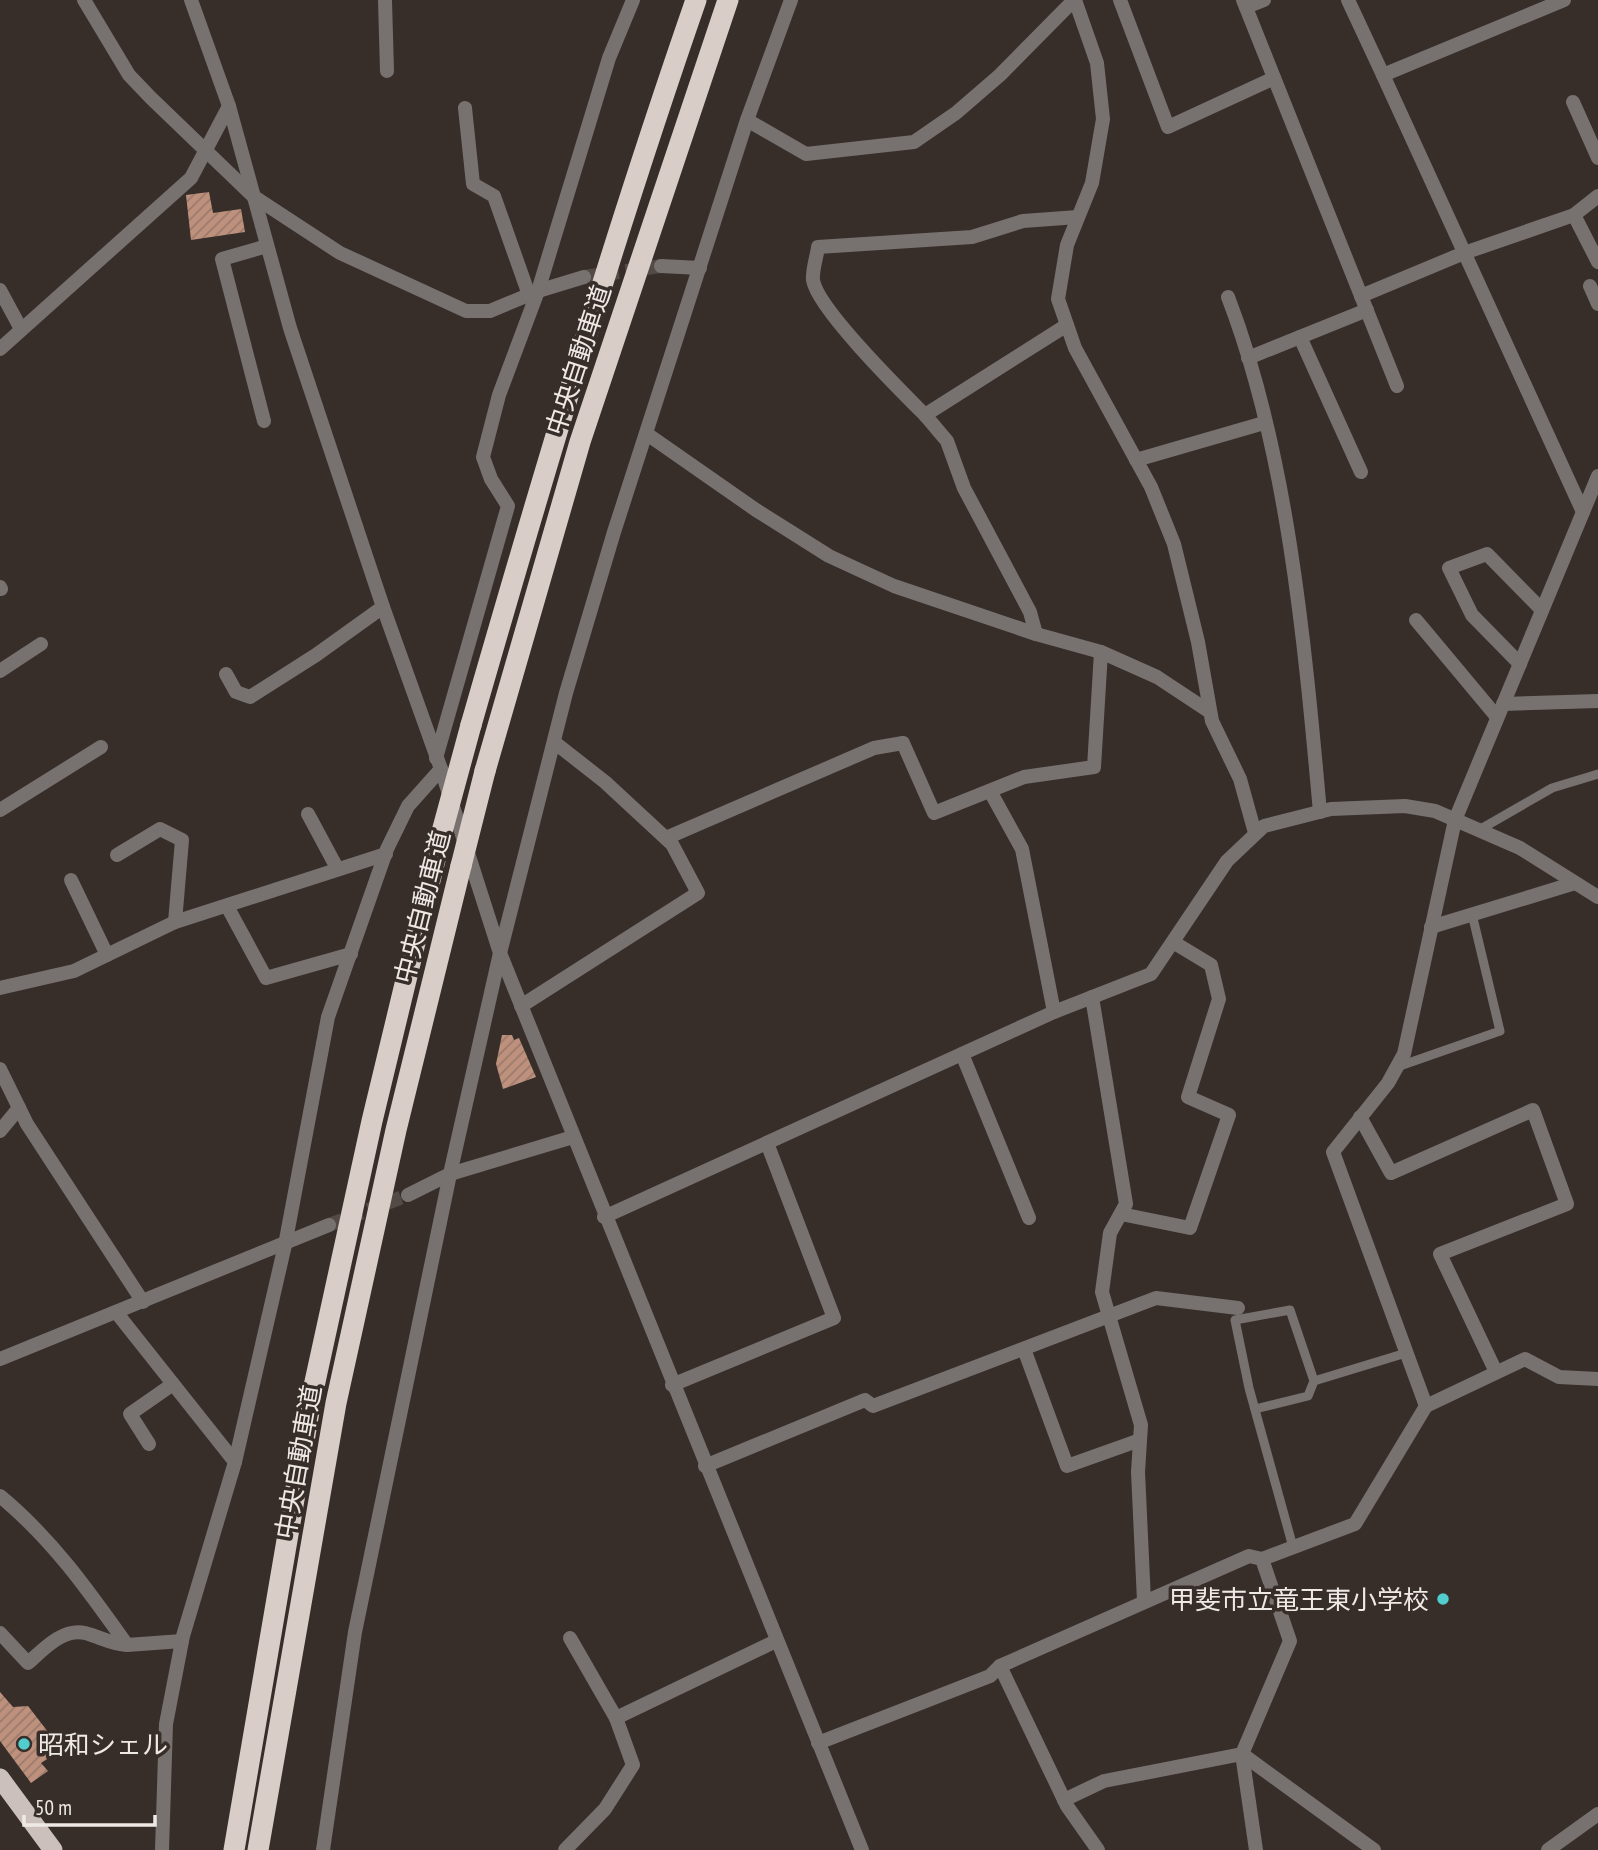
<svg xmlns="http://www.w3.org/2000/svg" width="1598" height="1850" font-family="'PT Sans Narrow','Noto Sans JP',sans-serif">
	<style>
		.building { fill: url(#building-hatch) }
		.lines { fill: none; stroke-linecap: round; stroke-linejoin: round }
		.minor-tunnel { stroke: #534a46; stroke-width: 14; stroke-dasharray: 14 7; stroke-linecap: butt }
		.service { stroke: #777270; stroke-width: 9 }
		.minor { stroke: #777270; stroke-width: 14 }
		.trunk { stroke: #cbc0bb; stroke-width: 19 }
		.motorway { stroke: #d9cdc7; stroke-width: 21 }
		.motorway-bridge { stroke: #d9cdc7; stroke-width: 21 }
		.poi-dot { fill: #52cdce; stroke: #372e2a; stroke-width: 2.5 }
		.labels { text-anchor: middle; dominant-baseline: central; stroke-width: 7; stroke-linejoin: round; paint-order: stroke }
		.street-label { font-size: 26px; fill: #efe9e6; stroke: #372e2a }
		.poi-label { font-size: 26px; fill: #efe9e6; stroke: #372e2a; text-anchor: end }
	</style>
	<defs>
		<pattern id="building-hatch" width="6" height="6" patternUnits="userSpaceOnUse" patternTransform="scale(1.75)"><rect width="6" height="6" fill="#be917d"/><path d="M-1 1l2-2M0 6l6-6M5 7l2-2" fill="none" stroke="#9b7a6c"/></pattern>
	</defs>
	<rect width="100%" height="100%" fill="#372e2a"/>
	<g class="building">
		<polygon points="209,192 213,213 241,209 245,232 191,240 186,195"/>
		<polygon points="502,1035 512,1035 514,1040 519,1038 536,1077 503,1089 496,1064"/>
		<polygon points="0,1692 13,1707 28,1706 62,1750 41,1763 48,1771 31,1783 0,1741"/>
	</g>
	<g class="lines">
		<g class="minor-tunnel">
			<polyline points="584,277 661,266"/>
			<polyline points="329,1225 408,1195"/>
		</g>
		<g class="service">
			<polyline points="1479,830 1552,788 1598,774"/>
			<polyline points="1397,1067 1500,1031 1472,914"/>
			<polyline points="1255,1409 1308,1396 1314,1381"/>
			<polyline points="1293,1547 1249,1388 1235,1320 1290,1310 1314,1381 1406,1353"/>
		</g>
		<g class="minor">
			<polyline points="84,0 129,75 151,98 253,196 340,253 466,311 490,311 538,291 584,277"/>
			<polyline points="191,0 229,106 290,328 383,607 441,769 500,953 862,1850"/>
			<polyline points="385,0 387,71"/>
			<polyline points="1075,0 1097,63 1103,119 1092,183 1067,245 1058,299 1075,348 1151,487 1174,544 1198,642 1212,721 1240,779 1255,833"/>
			<polyline points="1120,0 1168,127 1274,78"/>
			<polyline points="1243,0 1397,386"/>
			<polyline points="1348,0 1383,75"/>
			<polyline points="1564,0 1383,75 1583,512"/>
			<polyline points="1246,7 1264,0"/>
			<polyline points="1573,102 1598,158"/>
			<polyline points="465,108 473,184 494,196 529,295"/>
			<polyline points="747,120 806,154 914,142 956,113 1000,75 1074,0"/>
			<polyline points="1574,215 1598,262"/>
			<polyline points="661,266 700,268"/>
			<polyline points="1590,286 1598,304"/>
			<polyline points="0,290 21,329"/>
			<polyline points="1361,296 1464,253 1574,215 1598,196"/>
			<path d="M 1228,297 C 1288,453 1305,646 1320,812"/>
			<path d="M 1067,325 L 925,415 C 902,392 817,308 813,280 C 812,270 817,256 818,247 L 972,237 L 1023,221 L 1078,217"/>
			<polyline points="1300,337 1361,472"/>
			<polyline points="0,349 191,178 229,106"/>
			<polyline points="1248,358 1367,310"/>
			<polyline points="925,415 947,441 964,488 1030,612 1036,634"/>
			<polyline points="264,421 222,259 267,246"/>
			<polyline points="647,434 756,510 829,556 894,586 1036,634 1101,652 1157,677 1210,712"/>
			<polyline points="1136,460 1264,423"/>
			<polyline points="0,587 1,589"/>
			<polyline points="1416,620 1497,717"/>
			<polyline points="1520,664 1472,615 1449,568 1487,554 1542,610"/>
			<polyline points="0,671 41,644"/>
			<polyline points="226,674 236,692 250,697 316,655 383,607"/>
			<polyline points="1503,704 1598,701"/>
			<polyline points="436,758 508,506 491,479 483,457 499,395 538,291 609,58 633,0"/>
			<polyline points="990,791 1022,849 1054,1012"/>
			<polyline points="0,810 101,747"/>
			<polyline points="308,814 337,868"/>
			<polyline points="666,838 874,748 903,743 934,813 1024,777 1094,767 1101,652"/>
			<polyline points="117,855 160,829 182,840 175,922"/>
			<polyline points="71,880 107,955"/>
			<polyline points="227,906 266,978 351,954"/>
			<polyline points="1431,927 1575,883"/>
			<polyline points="0,988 74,971 175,922 386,854"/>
			<polyline points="1092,997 1126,1204 1110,1233 1102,1292 1141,1425 1138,1472 1144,1601"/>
			<polyline points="521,1006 698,893 672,844 605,782 554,742"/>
			<polyline points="962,1054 1029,1218"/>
			<polyline points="0,1069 27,1124 143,1302"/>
			<polyline points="1360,1117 1391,1173 1533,1110 1567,1204 1440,1254 1496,1372"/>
			<polyline points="0,1131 19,1108"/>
			<polyline points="408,1195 450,1174 573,1137"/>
			<polyline points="1121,1214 1190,1228 1229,1115 1188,1097 1219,999 1211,965 1173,942"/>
			<polyline points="604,1217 1054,1012 1151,974 1227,861 1264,826 1331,809 1405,806 1435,811 1520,848 1598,897"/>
			<polyline points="116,1312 235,1462"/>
			<polyline points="1024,1349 1067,1466 1140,1440"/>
			<polyline points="0,1359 329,1225"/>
			<polyline points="672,1385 834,1318 767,1143"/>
			<polyline points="1426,1406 1333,1152 1388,1083 1404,1054 1455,820 1598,476"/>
			<polyline points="149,1444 130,1414 173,1384"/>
			<polyline points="705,1466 865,1400 873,1406 1156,1298 1238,1308"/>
			<path d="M 0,1496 C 52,1539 88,1590 127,1645 L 182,1641"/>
			<path d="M 0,1633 L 28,1663 C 43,1650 62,1628 85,1633 C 100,1637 111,1644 127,1645"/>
			<polyline points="570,1638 616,1718"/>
			<polyline points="1000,1666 1067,1806 1098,1850"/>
			<polyline points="818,1743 990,1676 1000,1666 1249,1556 1262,1559"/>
			<polyline points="1064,1800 1104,1781 1242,1754 1256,1850"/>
			<polyline points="162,1850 166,1724 183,1636 235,1462 285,1245 328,1017 387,849 408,806 441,769"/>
			<polyline points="323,1850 355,1632 450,1174 500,953 566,693 614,532 747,120 791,0"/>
			<polyline points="565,1850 605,1809 633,1765 616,1718 776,1641"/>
			<polyline points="1374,1850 1242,1754 1290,1641 1262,1559 1355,1524 1426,1406 1525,1359 1559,1377 1598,1379"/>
			<polyline points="1548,1850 1598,1814"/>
		</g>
		<polyline class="trunk" points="0,1778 53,1850"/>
		<g class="motorway">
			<path d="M 471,725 C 541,482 613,239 696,0"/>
			<polyline points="485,771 580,442 728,0"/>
			<polyline points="234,1850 311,1400 372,1121 440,839"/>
			<polyline points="258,1850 336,1403 396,1130 461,866"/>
		</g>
		<g class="motorway-bridge">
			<polyline points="440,839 471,725"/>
			<polyline points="461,866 485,771"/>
		</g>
	</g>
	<g class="poi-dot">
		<circle cx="1443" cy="1599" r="7"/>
		<circle cx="24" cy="1744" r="7"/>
	</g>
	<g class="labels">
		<g class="street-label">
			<text transform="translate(578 360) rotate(-72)">中央自動車道</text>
			<text transform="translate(422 907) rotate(-76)">中央自動車道</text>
			<text transform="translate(298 1462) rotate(-80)">中央自動車道</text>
		</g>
		<g class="poi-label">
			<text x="1429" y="1599">甲斐市立竜王東小学校</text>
			<text x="38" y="1744" text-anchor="start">昭和シェル</text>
		</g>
	</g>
	<path d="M24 1815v10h131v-10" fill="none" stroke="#efe9e6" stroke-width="3.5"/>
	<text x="35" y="1815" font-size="21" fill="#efe9e6" stroke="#372e2a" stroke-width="5" paint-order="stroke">50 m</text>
</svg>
